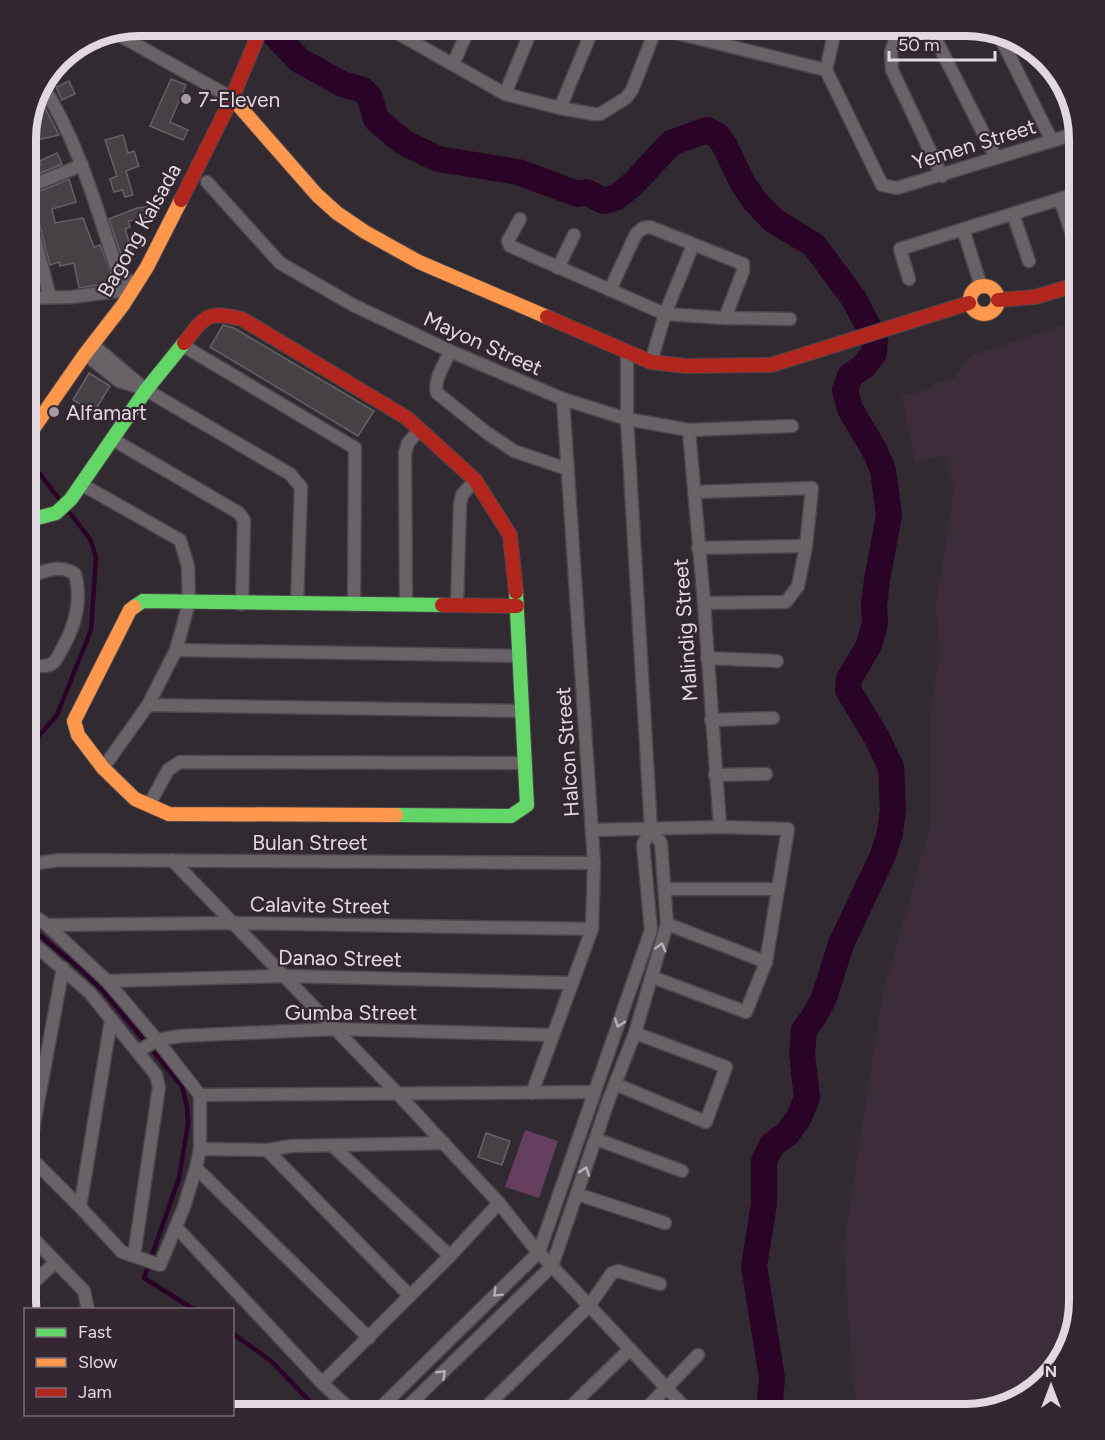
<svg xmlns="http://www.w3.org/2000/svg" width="1105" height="1440" font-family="Figtree,sans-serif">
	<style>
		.built { fill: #3d2d3a }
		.green { fill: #653e5f }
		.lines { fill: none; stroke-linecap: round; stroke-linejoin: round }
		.stream { stroke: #2a0426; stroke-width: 4.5 }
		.river { stroke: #2a0426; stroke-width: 26 }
		.building { fill: #464145; stroke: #666065; stroke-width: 1.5 }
		.street-casing { stroke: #4d464c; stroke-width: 15 }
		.fast-casing { stroke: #4d464c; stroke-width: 16 }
		.slow-casing { stroke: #4d464c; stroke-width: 16 }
		.jam-casing { stroke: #4d464c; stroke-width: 16 }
		.street { stroke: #696368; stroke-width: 12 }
		.fast { stroke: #63d668; stroke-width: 14 }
		.slow { stroke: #ff974d; stroke-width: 14 }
		.jam { stroke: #b3261e; stroke-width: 14 }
		.oneway { stroke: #b8b0b6 }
		.poi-dot { fill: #a49ca2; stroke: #342731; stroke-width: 2 }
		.labels { text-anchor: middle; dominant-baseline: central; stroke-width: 4.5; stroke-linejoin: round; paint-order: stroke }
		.poi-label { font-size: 21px; fill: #e2d9e0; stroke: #342731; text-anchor: start }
		.street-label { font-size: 21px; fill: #e2d9e0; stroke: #342731 }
		.rim { fill: none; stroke: #e2d9e0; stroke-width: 8 }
	</style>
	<rect width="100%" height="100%" fill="#312a30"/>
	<polygon class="built" points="1079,320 1079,1301 1064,1357 1029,1396 966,1414 860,1414 853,1387 844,1244 883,993 931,823 931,706 940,655 936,605 954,490 946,455 915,463 902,396 932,389 931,384 956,377 970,356"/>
	<polygon class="green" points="525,1130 558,1141 539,1198 505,1187"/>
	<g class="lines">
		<g class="stream">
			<polyline points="26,774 36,739 57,715 91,630 96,557 90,539 26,456"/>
			<polyline points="26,924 78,967 105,993 182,1086 187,1107 188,1124 179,1178 144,1278 195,1310"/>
			<polyline points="232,1333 271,1361 322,1414"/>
		</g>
		<polyline class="river" points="267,26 299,60 342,84 363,90 370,98 376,119 403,142 438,159 518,172 578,194 586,192 604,201 617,197 634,183 671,143 707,130 718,136 725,146 742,182 754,200 773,220 814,245 854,299 875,339 874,353 864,366 850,376 845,390 850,409 874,449 883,470 889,515 877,580 874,605 875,623 869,645 849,679 848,690 877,738 891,767 893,809 890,833 883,855 841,944 824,998 813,1018 804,1030 802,1054 807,1098 799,1117 788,1133 772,1145 764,1161 764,1204 754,1266 772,1378 770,1399 776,1413 781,1414"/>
	</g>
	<g class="building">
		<polygon points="171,79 186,85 170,122 188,130 183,140 150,126"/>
		<polygon points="69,81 75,94 62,100 56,87"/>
		<polygon points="40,98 59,135 33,141 29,121 34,100"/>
		<polygon points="123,135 128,153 134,151 139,166 126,171 133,195 125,197 122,190 114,192 110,179 117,176 105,140"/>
		<polygon points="57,153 62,164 26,179 26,167 41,165 39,161"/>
		<polygon points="69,179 76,202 52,209 55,223 83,218 94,247 100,245 114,280 105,284 79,288 74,263 60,266 59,262 50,265 34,203 31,199 26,197"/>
		<polygon points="151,206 153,217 128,221 130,227 125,229 133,254 122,258 109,219 137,208"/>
		<polygon points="26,237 34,267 26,270"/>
		<polygon points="223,325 234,328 374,411 358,436 210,347"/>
		<polygon points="89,373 110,386 94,412 73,400"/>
		<polygon points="486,1133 510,1141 502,1165 478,1157"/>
	</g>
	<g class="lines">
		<g class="street-casing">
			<g id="street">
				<polyline points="385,26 505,94 560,108 594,114 600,114 626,98 632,90 657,26"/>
				<polyline points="836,26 826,70 882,185 897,188 1078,133"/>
				<polyline points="900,26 891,52 892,70 942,176"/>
				<polyline points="929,26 996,158"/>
				<polyline points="656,28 826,70"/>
				<polyline points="998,33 1052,141"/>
				<polyline points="117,34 232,98"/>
				<polyline points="453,64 470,26"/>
				<path d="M 41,83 C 77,139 95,202 115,264 L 119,272 L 135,287"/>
				<polyline points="505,94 533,26"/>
				<polyline points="560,108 594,26"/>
				<polyline points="207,182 280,263 353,305 450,351 563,399 627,419 689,430 792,426"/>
				<polyline points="26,188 82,165"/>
				<polyline points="1060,199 1077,249"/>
				<polyline points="26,205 50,297"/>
				<polyline points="1013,214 1029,261"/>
				<polyline points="520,219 508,241 510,246 665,314 725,318 790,319"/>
				<polyline points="963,229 981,286"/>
				<polyline points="558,268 574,235"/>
				<polyline points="909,279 900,249 1079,193"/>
				<polyline points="610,290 636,234 643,228 650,227 743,264 743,271 725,318"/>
				<polyline points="26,298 72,297 134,289"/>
				<polyline points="92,344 146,390 290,474 301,487 297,604"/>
				<polyline points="182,345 355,448 354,605"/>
				<path d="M 450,351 C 445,364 433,380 437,393 L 487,433 L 514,451 L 567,469"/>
				<polyline points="85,354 119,381 142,388"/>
				<polyline points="651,362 665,314 693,245"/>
				<polyline points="689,430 704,603 720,827"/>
				<polyline points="112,439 239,513 244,520 242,604"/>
				<polyline points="81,484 180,540 188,566 189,603 176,650 148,705 103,768"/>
				<polyline points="694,492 812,488 806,546 798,586 786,602 704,603"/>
				<polyline points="698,548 806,546"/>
				<polyline points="406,605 405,453 408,443 419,430"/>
				<polyline points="457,605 460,504 462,495 475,480"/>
				<polyline points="176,650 520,656"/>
				<path d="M 26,656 L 34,666 C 41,666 48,667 53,663 C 57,660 60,652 63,647 C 76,624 82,600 75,574 C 59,563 43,572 26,577"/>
				<polyline points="707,658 777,661"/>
				<polyline points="148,705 522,711"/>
				<polyline points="711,720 773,718"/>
				<polyline points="715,775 766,774"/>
				<polyline points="149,805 168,770 180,762 525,763"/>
				<polyline points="592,830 720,827 788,829 766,962 746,1012 652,977"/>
				<polyline points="172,860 398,1094 499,1203 533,1246 691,1414"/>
				<polyline points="26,865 59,860 594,863"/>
				<polyline points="665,889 778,889"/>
				<polyline points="667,924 766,962"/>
				<polyline points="47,925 232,923 592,929"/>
				<polyline points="26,937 90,993 156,1075 159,1087 134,1256"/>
				<polyline points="107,981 285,976 572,983"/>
				<polyline points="139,1051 157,1040 180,1036 336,1029 553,1035"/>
				<polyline points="615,1084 706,1122 726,1067 635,1033"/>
				<polyline points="532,1093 592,929 594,863 563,399"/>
				<polyline points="200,1095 594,1092"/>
				<polyline points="596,1139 682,1171"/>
				<polyline points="333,1146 450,1256"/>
				<polyline points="200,1149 267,1150"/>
				<polyline points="26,1153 80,1207 122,1252 160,1265 184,1207 196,1168 200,1149 200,1095 157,1040 107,981 47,925 26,910"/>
				<polyline points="28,1156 63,968"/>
				<polyline points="196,1168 369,1338"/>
				<polyline points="577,1194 665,1223"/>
				<polyline points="80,1207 111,1020"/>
				<polyline points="177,1228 322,1383 450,1256 499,1203"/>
				<polyline points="26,1231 84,1291 88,1310"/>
				<polyline points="26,1289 56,1262"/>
				<polyline points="410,1296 267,1150 292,1146 444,1143"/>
				<polyline points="322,1383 355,1414"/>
				<polyline points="374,1414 539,1252 651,930 643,844 651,830 627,419 627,352"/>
				<polyline points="400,1414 552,1266 609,1099 635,1033 667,924 661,843 651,830"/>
				<polyline points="479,1414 589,1306 612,1273 618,1271 660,1284"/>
				<polyline points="563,1414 630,1349"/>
				<polyline points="641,1414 698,1355"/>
			</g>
		</g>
		<g class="fast-casing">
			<g id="fast">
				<polyline points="26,521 56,513 71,499 146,390 184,343"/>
				<polyline points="134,607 143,601 442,605"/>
				<polyline points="396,815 511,816 527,805 516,592"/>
			</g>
		</g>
		<g class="slow-casing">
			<g id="slow">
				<polyline points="232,98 317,195 337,213 365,232 419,262 547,317"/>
				<circle cx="984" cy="300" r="14"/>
				<polyline points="26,439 85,354 123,305 147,267 181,200"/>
				<polyline points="134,607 130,610 74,721 78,735 103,768 135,799 169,814 396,815"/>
			</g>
		</g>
		<g class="jam-casing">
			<g id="jam">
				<polyline points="181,200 232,98 262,26"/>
				<polyline points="998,300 1035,297 1079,284"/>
				<polyline points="547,317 651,362 686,366 771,365 969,303"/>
				<path d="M 184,343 C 205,317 206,310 242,319 L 407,418 L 475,480 L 510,535 L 516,592"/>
				<polyline points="442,605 517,606"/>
			</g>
		</g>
		<use href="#street" class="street"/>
		<use href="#fast" class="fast"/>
		<use href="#slow" class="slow"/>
		<use href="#jam" class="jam"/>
	</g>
	<defs><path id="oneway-chevron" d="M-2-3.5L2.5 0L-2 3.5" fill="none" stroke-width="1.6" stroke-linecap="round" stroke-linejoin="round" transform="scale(1.5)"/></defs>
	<g class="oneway">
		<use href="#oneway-chevron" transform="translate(661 947) rotate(-74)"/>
		<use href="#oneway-chevron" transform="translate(619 1023) rotate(109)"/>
		<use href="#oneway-chevron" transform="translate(585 1171) rotate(-71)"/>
		<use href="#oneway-chevron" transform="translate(497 1293) rotate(135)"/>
		<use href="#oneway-chevron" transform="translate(442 1374) rotate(-44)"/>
	</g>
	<g class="poi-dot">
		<circle cx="186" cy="99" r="6"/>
		<circle cx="54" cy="412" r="6"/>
	</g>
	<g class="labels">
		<g class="poi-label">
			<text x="198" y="99">7-Eleven</text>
			<text x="66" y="412">Alfamart</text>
		</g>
		<g class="street-label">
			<text transform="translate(974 144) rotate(-17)">Yemen Street</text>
			<text transform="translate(139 230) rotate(-61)">Bagong Kalsada</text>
			<text transform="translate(483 343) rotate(24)">Mayon Street</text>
			<text transform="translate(685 630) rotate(-94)">Malindig Street</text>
			<text transform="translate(567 752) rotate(-94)">Halcon Street</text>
			<text x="310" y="842">Bulan Street</text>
			<text transform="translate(320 905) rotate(1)">Calavite Street</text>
			<text transform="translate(340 958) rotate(1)">Danao Street</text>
			<text x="351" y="1012">Gumba Street</text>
		</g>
	</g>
	<path d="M0 0H1105V1440H0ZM139 36H966A103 103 0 0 1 1069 139V1301A103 103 0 0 1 966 1404H139A103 103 0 0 1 36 1301V139A103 103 0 0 1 139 36Z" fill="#342731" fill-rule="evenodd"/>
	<path class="rim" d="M139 36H966A103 103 0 0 1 1069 139V1301A103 103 0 0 1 966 1404H139A103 103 0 0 1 36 1301V139A103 103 0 0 1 139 36Z"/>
	<rect x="24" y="1308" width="210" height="108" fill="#342731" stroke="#7a6e77" stroke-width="1.5"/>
	<rect x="36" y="1328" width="30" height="9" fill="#63d668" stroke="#7a6e77" stroke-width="1.5"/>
	<text x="78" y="1338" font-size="18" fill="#e2d9e0">Fast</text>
	<rect x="36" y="1358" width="30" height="9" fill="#ff974d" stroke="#7a6e77" stroke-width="1.5"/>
	<text x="78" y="1368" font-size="18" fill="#e2d9e0">Slow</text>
	<rect x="36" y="1388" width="30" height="9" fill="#b3261e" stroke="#7a6e77" stroke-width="1.5"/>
	<text x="78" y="1398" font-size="18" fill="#e2d9e0">Jam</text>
	<g transform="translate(1051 1386)" stroke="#342731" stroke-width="4.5" paint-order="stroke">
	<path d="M0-4.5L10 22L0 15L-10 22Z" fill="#e2d9e0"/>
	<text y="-9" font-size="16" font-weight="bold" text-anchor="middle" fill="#e2d9e0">N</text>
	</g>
	<path d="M889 51v9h106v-9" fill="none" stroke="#e2d9e0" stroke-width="3"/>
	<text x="898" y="51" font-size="18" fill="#e2d9e0" stroke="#342731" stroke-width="4.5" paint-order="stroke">50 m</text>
</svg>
